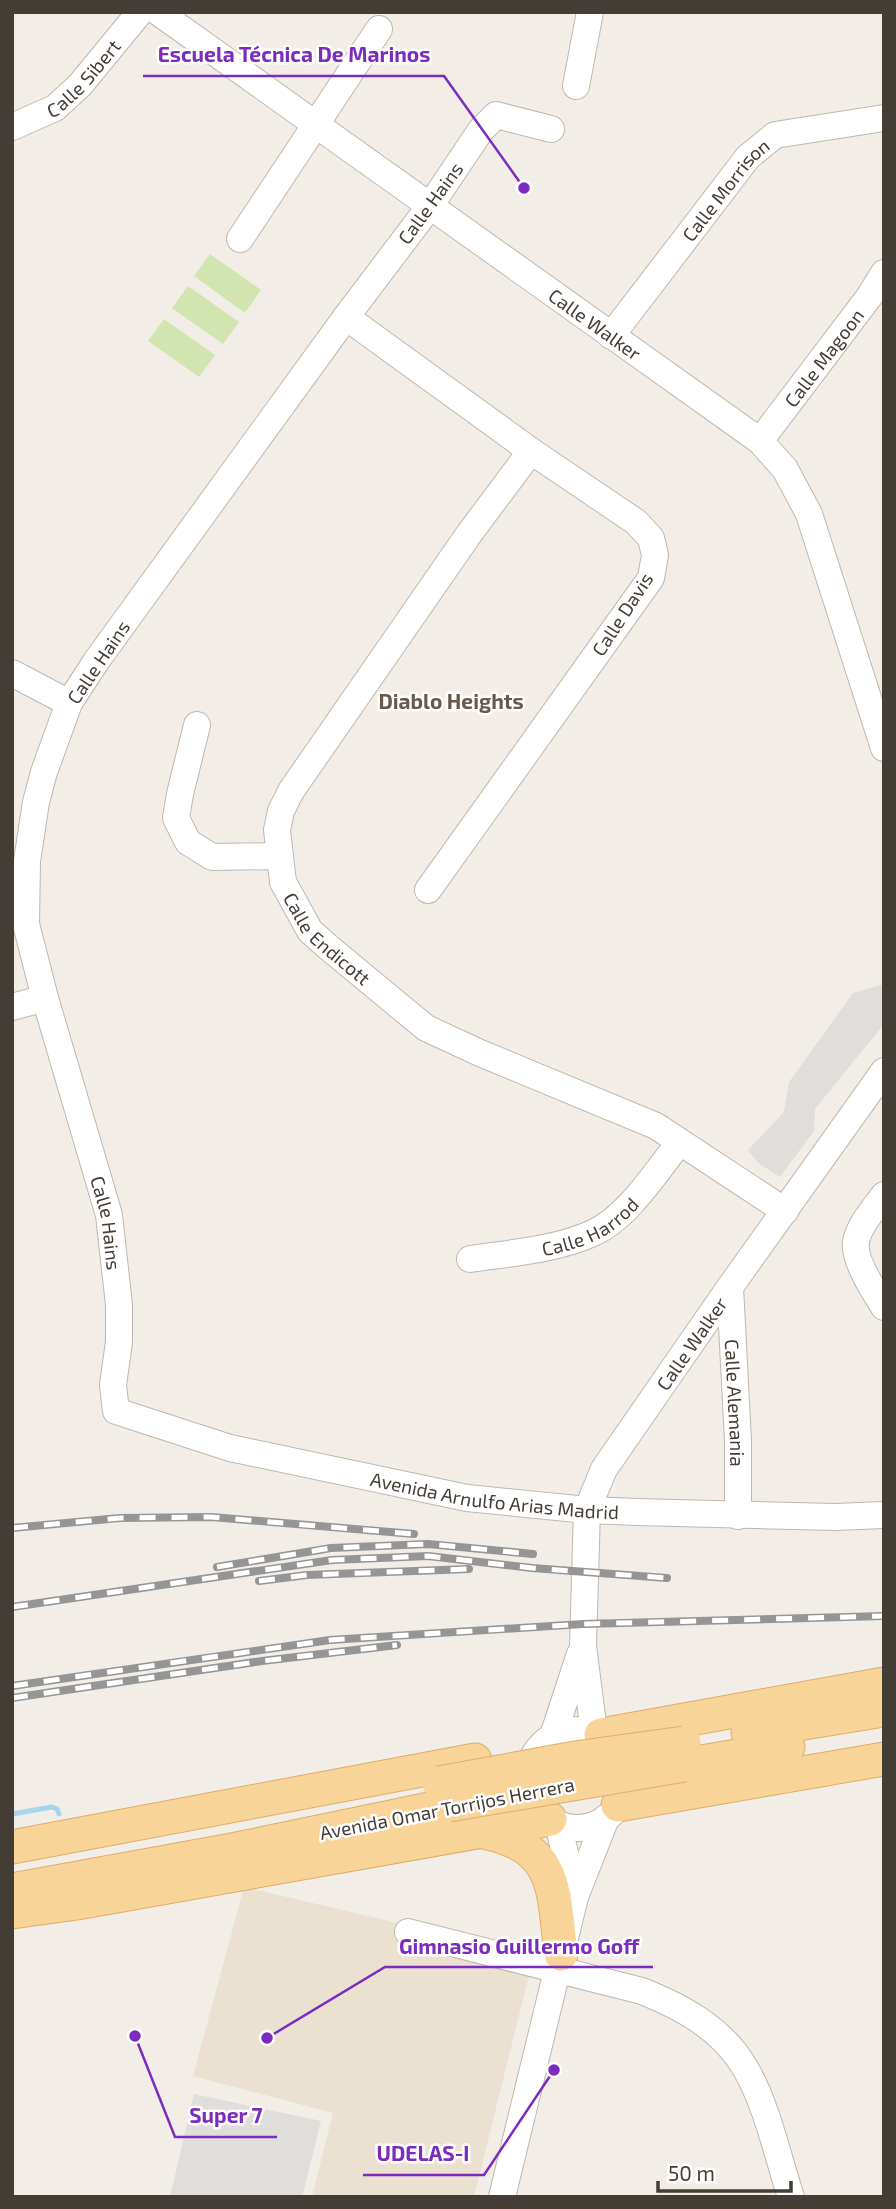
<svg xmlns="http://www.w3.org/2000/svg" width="896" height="2209" font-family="'Exo 2',sans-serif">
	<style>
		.education { fill: #ebe1d1 }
		.green { fill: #d2e5b1 }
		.parking { fill: #e0dedb }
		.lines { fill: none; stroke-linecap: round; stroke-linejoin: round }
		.stream { stroke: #a5d6ec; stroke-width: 5 }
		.minor-casing { stroke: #c0b7ac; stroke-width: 28 }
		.major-casing { stroke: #ddaf69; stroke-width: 35 }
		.minor { stroke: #fff; stroke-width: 26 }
		.major { stroke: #f9d498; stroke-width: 33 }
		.rail-casing { stroke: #959595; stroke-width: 8 }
		.rail { stroke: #fff; stroke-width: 5; stroke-dasharray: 16; stroke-linecap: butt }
		.major-bridge-casing { stroke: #ddaf69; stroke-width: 35; stroke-linecap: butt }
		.major-bridge { stroke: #f9d498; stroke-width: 33 }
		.labels { text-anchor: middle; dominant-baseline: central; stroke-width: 5; stroke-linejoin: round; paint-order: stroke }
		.street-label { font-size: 19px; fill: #443d36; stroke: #fff }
		.neighbourhood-label { font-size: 21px; font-weight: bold; fill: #675a4d; stroke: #fff }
		.leader { fill: none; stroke: #7b2cbf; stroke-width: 2.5 }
		.callout-dot { fill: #7b2cbf; stroke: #fff; stroke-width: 2.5 }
		.callout-label { font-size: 21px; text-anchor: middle; font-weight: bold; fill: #7b2cbf; stroke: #fff; stroke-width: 5; stroke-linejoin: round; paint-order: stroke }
	</style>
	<rect width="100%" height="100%" fill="#f2ede6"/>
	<polygon class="education" points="244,1887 534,1955 474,2197 312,2197 333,2113 193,2076"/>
	<g class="green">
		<polygon points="210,254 261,290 245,313 194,276"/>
		<polygon points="188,286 239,322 223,344 172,308"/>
		<polygon points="164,319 215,355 199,377 148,341"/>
	</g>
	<g class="parking">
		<polygon points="884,984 884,1024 815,1109 814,1131 780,1177 758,1163 748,1150 784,1112 789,1082 853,993"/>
		<polygon points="194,2094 321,2121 302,2197 170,2197"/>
	</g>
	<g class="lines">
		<polyline class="stream" points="12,1814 52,1807 57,1809 59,1814"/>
		<g class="minor-casing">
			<g id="minor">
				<path id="s1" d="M 158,12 L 760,441 L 785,469 L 809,514 L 884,748"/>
				<polyline points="576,86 590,12"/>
				<path id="s2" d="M 12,127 L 55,108 L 80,85 L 140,12"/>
				<path id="s3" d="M 551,129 L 496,115 L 481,130 L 430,206 L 346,317 L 97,660 L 69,703 L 44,772 L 36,802 L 27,861 L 26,924 L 45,998 L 109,1215 L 119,1305 L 119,1342 L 113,1385 L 116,1411 L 230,1448 L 467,1498 L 587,1510 L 637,1512 L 835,1517 L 884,1515"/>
				<polyline points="240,239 379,29"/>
				<polyline points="346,317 531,451 636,522 651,538 655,555 651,578 428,890"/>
				<path id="s4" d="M 611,336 L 748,157 L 775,135 L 884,118"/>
				<path id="s5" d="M 760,441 L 869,297 L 884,273"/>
				<path id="s6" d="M 531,451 L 469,534 L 291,791 L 281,811 L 277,830 L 283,882 L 310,931 L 328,947 L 426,1028 L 480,1053 L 656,1126 L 785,1211"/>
				<polyline points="12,673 69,703"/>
				<polyline points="197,725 180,794 176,818 188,842 212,857 280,856"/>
				<polyline points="12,1007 45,998"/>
				<path d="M 884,1195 C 874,1209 859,1225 856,1242 C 853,1259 875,1293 884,1307"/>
				<path id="s7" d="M 470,1259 C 510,1253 556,1250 593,1233 C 627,1218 656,1172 679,1143"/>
				<path id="s8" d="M 730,1287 L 738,1441 L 738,1516"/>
				<circle cx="577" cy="1779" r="49"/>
				<path id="s9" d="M 594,1732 L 583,1646 L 587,1510 L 604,1469 L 730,1287 L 884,1071"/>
				<polyline points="553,1736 580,1654"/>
				<polyline points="558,1823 575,1897"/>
				<path d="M 408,1932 L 642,1991 C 682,2007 721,2028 744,2066 C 767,2104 777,2155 791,2197"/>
				<polyline points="502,2197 575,1897 606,1818"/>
			</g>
		</g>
		<g class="major-casing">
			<g id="major">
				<polyline points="748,1732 884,1710"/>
				<polyline points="601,1735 884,1684"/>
				<polyline points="684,1765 788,1747"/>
				<polyline points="618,1805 884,1759"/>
				<path d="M 484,1832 C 559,1847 553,1891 561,1954"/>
				<polyline points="12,1847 475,1760"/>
				<polyline points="12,1890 232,1850 449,1805"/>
				<polyline points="12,1912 77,1903 550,1819"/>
			</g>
		</g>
		<use href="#minor" class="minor"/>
		<use href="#major" class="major"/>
		<g class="rail-casing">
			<g id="rail">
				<polyline points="12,1528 120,1518 211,1517 414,1534"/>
				<polyline points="217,1567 331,1548 428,1544 533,1554"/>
				<polyline points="259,1581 307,1575 469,1569"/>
				<polyline points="12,1607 332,1560 428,1556 532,1568 667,1578"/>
				<polyline points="12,1686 330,1640 583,1624 884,1616"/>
				<polyline points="12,1698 262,1661 397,1645"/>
			</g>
		</g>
		<use href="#rail" class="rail"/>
		<g class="major-bridge-casing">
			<g id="major-bridge">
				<polyline points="439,1783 575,1758 684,1743"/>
				<polyline points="449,1805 684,1765"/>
			</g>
		</g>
		<use href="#major-bridge" class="major-bridge"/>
	</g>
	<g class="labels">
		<g class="street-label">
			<text stroke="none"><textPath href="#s2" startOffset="88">Calle Sibert</textPath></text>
			<text stroke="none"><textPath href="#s4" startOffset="186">Calle Morrison</textPath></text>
			<text transform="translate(430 203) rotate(-54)">Calle Hains</text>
			<text stroke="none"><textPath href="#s1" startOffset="537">Calle Walker</textPath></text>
			<text stroke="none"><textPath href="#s5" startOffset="105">Calle Magoon</textPath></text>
			<text transform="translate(622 614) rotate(-57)">Calle Davis</text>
			<text transform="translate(98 662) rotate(-56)">Calle Hains</text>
			<text stroke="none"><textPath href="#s6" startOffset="583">Calle Endicott</textPath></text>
			<text stroke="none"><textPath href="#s7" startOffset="126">Calle Harrod</textPath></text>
			<text stroke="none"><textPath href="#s3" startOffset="1321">Calle Hains</textPath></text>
			<text stroke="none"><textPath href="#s9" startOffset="420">Calle Walker</textPath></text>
			<text stroke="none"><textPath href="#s8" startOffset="116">Calle Alemania</textPath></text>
			<text stroke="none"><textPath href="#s3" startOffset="1900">Avenida Arnulfo Arias Madrid</textPath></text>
			<text transform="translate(447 1808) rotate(-11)">Avenida Omar Torrijos Herrera</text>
		</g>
		<g class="neighbourhood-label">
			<text x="451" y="700">Diablo Heights</text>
		</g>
	</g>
	<path class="leader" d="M524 188L444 76H143M267 2038L385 1967H653M135 2036L175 2137H277M554 2070L484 2175H363"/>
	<g class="callout-dot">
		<circle cx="524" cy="188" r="7"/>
		<circle cx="267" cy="2038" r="7"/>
		<circle cx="135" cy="2036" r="7"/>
		<circle cx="554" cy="2070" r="7"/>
	</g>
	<g class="callout-label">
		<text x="294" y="62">Escuela Técnica De Marinos</text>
		<text x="519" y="1954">Gimnasio Guillermo Goff</text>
		<text x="226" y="2123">Super 7</text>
		<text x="423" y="2161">UDELAS-I</text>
	</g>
	<rect width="896" height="2209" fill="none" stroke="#443d36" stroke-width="28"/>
	<path d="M658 2181v10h133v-10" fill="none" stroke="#443d36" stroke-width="3.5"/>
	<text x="668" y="2181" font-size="21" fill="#443d36" stroke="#ffffff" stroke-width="5" paint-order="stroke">50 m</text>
</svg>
